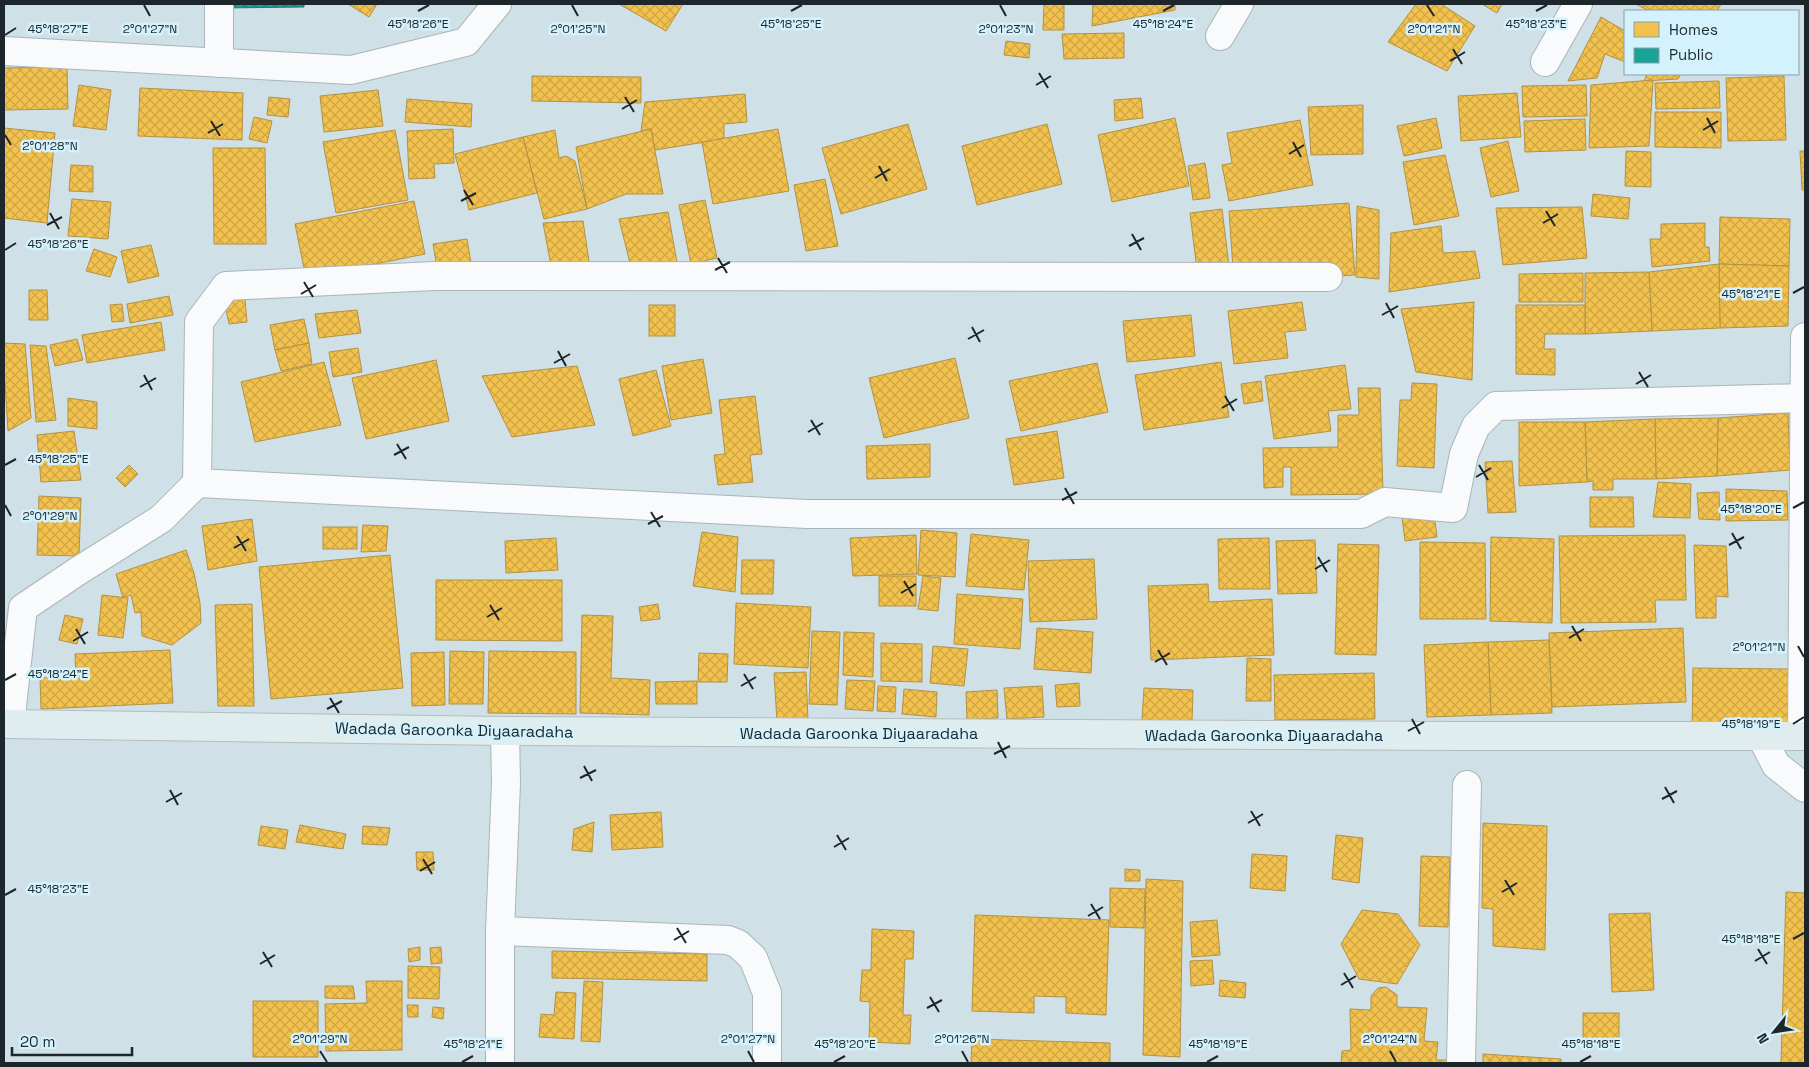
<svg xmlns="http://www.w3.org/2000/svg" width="1809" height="1067" font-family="'Space Grotesk',sans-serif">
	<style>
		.homes { fill: url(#homes-cross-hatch); stroke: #b29244 }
		.public { fill: url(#public-cross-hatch); stroke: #187e77 }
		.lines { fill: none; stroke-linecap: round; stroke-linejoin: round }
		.minor-casing { stroke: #a9b5ba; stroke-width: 30 }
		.major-casing { stroke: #b4bcc0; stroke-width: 30 }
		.minor { stroke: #f8fafb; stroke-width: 28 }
		.major { stroke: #e0edee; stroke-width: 28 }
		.ticks { fill: none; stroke: #1c262b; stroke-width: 2 }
		.labels { text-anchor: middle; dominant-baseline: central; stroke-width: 5; stroke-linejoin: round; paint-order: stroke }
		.street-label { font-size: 16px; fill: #1c262b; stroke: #d4f2fd }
		.ticks-label { font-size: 12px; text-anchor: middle; fill: #1c262b; stroke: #d4f2fd; stroke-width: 5; stroke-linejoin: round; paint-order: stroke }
	</style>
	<defs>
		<pattern id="homes-cross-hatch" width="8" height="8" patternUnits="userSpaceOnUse" patternTransform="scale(1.25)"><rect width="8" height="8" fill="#f2c14e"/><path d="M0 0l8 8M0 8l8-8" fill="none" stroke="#cfa644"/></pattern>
		<pattern id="public-cross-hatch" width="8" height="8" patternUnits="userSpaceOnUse" patternTransform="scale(1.25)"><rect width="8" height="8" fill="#17a398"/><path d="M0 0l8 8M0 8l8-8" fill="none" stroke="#14857c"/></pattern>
	</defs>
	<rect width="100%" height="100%" fill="#d0e0e7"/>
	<g class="homes">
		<polygon points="348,4 377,4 369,17"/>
		<polygon points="619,4 683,4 666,31"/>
		<polygon points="1044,4 1064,4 1064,30 1043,30"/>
		<polygon points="1093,4 1175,4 1175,10 1092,26"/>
		<polygon points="1416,4 1441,4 1475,26 1447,71 1388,42"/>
		<polygon points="1482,4 1502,4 1497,13"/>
		<polygon points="1636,4 1721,4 1717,11 1649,11"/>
		<polygon points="1601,17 1625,31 1625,62 1605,54 1597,78 1568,81"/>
		<polygon points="1124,33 1124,58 1064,59 1062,34"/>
		<polygon points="1006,41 1030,44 1029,58 1004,55"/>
		<polygon points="67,67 68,109 4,110 4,68"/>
		<polygon points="1647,74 1681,74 1678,79 1644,81"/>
		<polygon points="532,76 641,77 641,103 532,101"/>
		<polygon points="1784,76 1786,140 1728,141 1726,78"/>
		<polygon points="1653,80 1649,146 1589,148 1591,85"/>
		<polygon points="1719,81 1720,108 1656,109 1655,83"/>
		<polygon points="79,85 111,90 106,130 73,126"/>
		<polygon points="1586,85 1587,116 1523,117 1522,86"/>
		<polygon points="140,88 243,93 242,140 138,136"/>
		<polygon points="378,90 383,126 324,132 320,96"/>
		<polygon points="1517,93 1521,137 1461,141 1458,96"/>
		<polygon points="745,94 747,122 724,124 724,139 655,150 651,129 641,131 645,102"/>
		<polygon points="269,97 290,99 288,117 267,115"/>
		<polygon points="1141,98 1143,118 1115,121 1114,100"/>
		<polygon points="407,99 472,104 471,127 405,122"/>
		<polygon points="1363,105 1363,154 1311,155 1308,107"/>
		<polygon points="1655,112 1721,112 1721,148 1655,147"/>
		<polygon points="254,117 272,121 267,143 249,139"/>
		<polygon points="1175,118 1189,186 1112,202 1098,135"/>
		<polygon points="1436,118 1442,148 1404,156 1397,126"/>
		<polygon points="1585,119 1586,150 1525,152 1524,121"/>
		<polygon points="1300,120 1313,185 1229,201 1222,165 1232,163 1227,133"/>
		<polygon points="908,124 927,189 841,214 822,148"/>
		<polygon points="1047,124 1062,184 977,205 962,146"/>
		<polygon points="4,128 55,133 47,223 4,218"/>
		<polygon points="453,129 454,163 434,164 435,178 409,179 407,131"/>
		<polygon points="651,129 663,194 626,194 587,209 576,147"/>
		<polygon points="778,129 789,191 713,204 702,142"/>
		<polygon points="395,130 408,200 336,213 323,142"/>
		<polygon points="555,130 559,158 566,156 575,161 587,209 544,219 523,137"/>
		<polygon points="523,137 537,193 469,210 455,154"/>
		<polygon points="1508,141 1519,191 1491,197 1480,148"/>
		<polygon points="213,148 265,148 266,244 214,244"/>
		<polygon points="1626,151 1651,152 1651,187 1625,186"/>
		<polygon points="1800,151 1805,151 1805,190 1802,190"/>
		<polygon points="1445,155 1459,216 1414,225 1403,162"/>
		<polygon points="1205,163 1210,198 1193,200 1188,166"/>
		<polygon points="71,165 93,166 93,192 69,191"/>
		<polygon points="825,179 838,246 806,251 794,185"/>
		<polygon points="1593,194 1630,198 1628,219 1591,216"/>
		<polygon points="72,199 111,202 108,239 68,236"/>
		<polygon points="705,200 717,258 691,264 679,205"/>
		<polygon points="414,201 425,254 306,278 295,224"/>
		<polygon points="1349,203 1355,275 1234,283 1229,211"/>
		<polygon points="1357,206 1379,210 1379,279 1356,277"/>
		<polygon points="1582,207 1587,258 1503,265 1496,208"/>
		<polygon points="1222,209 1230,274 1198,278 1190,213"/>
		<polygon points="668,212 678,268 632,271 619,219"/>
		<polygon points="1720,217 1790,219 1789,266 1719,264"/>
		<polygon points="583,221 590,268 552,271 543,223"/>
		<polygon points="1705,223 1705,247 1709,247 1710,261 1652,267 1650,239 1661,239 1661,224"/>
		<polygon points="1441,226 1443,253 1475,251 1480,278 1389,292 1391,233"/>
		<polygon points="467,239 471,263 437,268 433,244"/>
		<polygon points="151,245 159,276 128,283 121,251"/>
		<polygon points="94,249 117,257 110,277 86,271"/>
		<polygon points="1719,264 1789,266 1788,326 1720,328"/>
		<polygon points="1719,264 1720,328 1652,331 1649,272"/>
		<polygon points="1649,272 1652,331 1585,334 1585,273"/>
		<polygon points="1583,273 1583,302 1519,302 1519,274"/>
		<polygon points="29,290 47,290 48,320 29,320"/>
		<polygon points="169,296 173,315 130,323 127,304"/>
		<polygon points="224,299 245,299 247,322 229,324"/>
		<polygon points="1302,302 1306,330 1285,332 1288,358 1234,364 1228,311"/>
		<polygon points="1474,302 1472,380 1416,372 1401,309"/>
		<polygon points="122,304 124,321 112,322 110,305"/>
		<rect x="649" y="305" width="26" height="31"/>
		<polygon points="1516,305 1585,305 1585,334 1545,334 1544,349 1555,349 1555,375 1516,374"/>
		<polygon points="357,310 361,333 319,338 315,314"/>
		<polygon points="1191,315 1195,356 1127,362 1123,321"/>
		<polygon points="304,319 309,343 275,350 270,325"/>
		<polygon points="161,322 165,350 87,363 82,335"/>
		<polygon points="77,339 83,360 55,366 50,345"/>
		<polygon points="4,343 25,344 31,418 8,431 4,369"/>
		<polygon points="309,343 312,364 281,371 275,350"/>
		<polygon points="30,345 46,346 56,420 36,422"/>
		<polygon points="358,348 362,372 333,377 329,352"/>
		<polygon points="955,358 969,418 884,438 869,378"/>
		<polygon points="703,359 712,413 671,420 662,366"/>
		<polygon points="436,360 449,421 366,439 352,378"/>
		<polygon points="324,362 341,425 255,442 241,382"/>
		<polygon points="1221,362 1229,417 1144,430 1135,375"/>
		<polygon points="1097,363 1108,412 1021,431 1009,381"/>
		<polygon points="1345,365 1351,409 1328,411 1331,431 1274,439 1265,376"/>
		<polygon points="577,366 595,425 512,437 482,376"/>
		<polygon points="656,370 671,426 633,436 619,379"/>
		<polygon points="1261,381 1263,401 1244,404 1241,384"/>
		<polygon points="1412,383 1437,384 1434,468 1397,466 1400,400 1411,400"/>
		<polygon points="1358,388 1380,388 1383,494 1291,495 1291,467 1283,467 1283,487 1264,488 1263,448 1338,447 1338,415 1359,415"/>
		<polygon points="755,396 762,454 750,455 753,482 718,485 714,455 725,454 719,400"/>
		<polygon points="68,398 97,402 97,429 68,426"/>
		<polygon points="1788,413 1790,470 1717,476 1718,418"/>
		<polygon points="1718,418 1717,476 1656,479 1655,419"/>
		<polygon points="1655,419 1656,479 1613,479 1613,490 1593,490 1593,481 1587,482 1585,422"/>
		<polygon points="1519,422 1585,422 1587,482 1519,486"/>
		<polygon points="74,431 81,480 41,482 37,435"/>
		<polygon points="1057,431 1064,478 1014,485 1006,439"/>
		<polygon points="930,444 930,477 867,479 866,446"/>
		<polygon points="1512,461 1516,512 1488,513 1485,462"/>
		<polygon points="129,465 138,474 125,487 116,478"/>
		<polygon points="1658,482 1691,484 1690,518 1653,517"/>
		<polygon points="1726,489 1787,491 1788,520 1726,521"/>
		<polygon points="1719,492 1720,520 1699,519 1697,493"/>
		<polygon points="39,496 81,498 79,556 37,555"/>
		<polygon points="1590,497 1633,497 1634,527 1590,527"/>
		<polygon points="1434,513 1437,537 1405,541 1402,517"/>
		<polygon points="252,519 257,561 208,570 202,526"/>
		<polygon points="363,525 388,526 386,551 361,552"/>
		<rect x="323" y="527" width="34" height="22"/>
		<polygon points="921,530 957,533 955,577 918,575"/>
		<polygon points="702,532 738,537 735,592 693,586"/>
		<polygon points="971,534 1029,540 1024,590 966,586"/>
		<polygon points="916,535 917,574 853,576 850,538"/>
		<polygon points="1685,535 1686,600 1655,600 1656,622 1561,623 1559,536"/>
		<polygon points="1491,537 1554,539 1552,623 1490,621"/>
		<polygon points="556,538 558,570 506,573 505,541"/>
		<polygon points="1269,538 1270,589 1219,589 1218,539"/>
		<polygon points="1315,540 1317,593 1278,594 1276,541"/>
		<polygon points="1420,542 1485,543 1486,619 1420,619"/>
		<polygon points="1338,544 1379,545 1376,655 1335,654"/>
		<polygon points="1694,545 1726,546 1728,597 1716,596 1716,618 1696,618"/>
		<polygon points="186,550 194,573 200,603 201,623 172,645 142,636 141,612 135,613 131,595 123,598 116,574"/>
		<polygon points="390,555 403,688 271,699 259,567"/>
		<polygon points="1094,559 1097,619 1030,622 1028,561"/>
		<polygon points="742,560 774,560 773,594 741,594"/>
		<rect x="879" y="576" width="37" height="30"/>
		<polygon points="923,576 941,578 938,611 918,609"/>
		<polygon points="436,580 562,580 562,641 436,640"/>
		<polygon points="1208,584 1209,602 1272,599 1274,655 1151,660 1148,586"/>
		<polygon points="957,594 1023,599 1020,649 954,644"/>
		<polygon points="102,595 128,598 123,638 98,635"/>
		<polygon points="736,603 811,607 808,668 734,664"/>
		<polygon points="252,604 254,706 218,706 215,605"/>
		<polygon points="658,604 660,619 641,621 639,607"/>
		<polygon points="65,615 83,619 77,644 59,640"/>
		<polygon points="582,615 613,616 611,678 650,680 649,715 580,713"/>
		<polygon points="1037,628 1093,632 1091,673 1034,669"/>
		<polygon points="1683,628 1686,702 1552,707 1549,633"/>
		<polygon points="812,631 840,632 837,705 809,704"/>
		<polygon points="844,632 874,633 873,677 843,675"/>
		<polygon points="1549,640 1552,713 1491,715 1488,642"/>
		<polygon points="1488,642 1491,715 1427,717 1424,645"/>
		<polygon points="881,643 922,644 922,682 881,681"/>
		<polygon points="933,646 968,649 964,686 930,683"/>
		<polygon points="170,650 173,703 41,709 40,678 76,677 75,654"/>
		<polygon points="450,651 484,652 483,704 449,704"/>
		<polygon points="489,651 576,652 576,714 488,713"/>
		<polygon points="444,652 445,705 412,706 411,653"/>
		<polygon points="699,653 728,654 727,682 698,682"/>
		<polygon points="1247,658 1271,659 1271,701 1246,701"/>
		<polygon points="1693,668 1790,669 1790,732 1692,731"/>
		<polygon points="806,672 808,721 777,722 774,673"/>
		<polygon points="1374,673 1375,719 1275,720 1274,675"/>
		<polygon points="847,680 875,681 873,711 845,709"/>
		<polygon points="697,681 697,704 656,704 655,682"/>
		<polygon points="1079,683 1080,706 1057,707 1055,685"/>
		<polygon points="878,686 896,687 895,712 877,711"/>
		<polygon points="1042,686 1044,717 1007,719 1004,688"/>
		<polygon points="1144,688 1193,690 1192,722 1142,720"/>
		<polygon points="904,689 937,692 936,717 902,714"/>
		<polygon points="997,690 998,718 967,720 966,692"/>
		<polygon points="661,812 663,847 612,850 610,815"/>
		<polygon points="594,822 592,852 572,850 574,829"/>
		<polygon points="1483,823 1547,826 1545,950 1493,946 1493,909 1482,908"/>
		<polygon points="300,825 346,834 343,849 296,842"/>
		<polygon points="261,826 288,830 285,849 258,845"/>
		<polygon points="363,826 390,828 387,845 362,844"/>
		<polygon points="1336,835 1363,838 1359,883 1332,879"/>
		<polygon points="416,852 433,852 434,870 417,870"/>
		<polygon points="1252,854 1287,856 1285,891 1250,888"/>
		<polygon points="1421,856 1450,857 1448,927 1419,926"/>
		<polygon points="1125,869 1140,870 1140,881 1125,881"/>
		<polygon points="1146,879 1183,881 1180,1057 1143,1055"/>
		<polygon points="1110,888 1145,889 1144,928 1110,927"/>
		<polygon points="1786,892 1805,893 1805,1063 1781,1063"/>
		<polygon points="1362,910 1398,914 1420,945 1397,984 1359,979 1341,944"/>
		<polygon points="1650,913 1654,990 1612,992 1609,914"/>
		<polygon points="975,915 1109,920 1106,1015 1066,1013 1066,997 1034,996 1034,1013 972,1011"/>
		<polygon points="1217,920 1220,955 1192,957 1190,922"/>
		<polygon points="872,929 914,931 913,959 905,959 903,1015 911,1015 910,1044 869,1042 870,1002 860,1001 862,970 871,970"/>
		<polygon points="420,947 420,960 409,962 408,949"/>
		<polygon points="441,947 442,963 431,964 430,948"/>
		<polygon points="552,951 707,954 707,981 552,978"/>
		<polygon points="1212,960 1214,984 1191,986 1190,961"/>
		<polygon points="408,966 440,967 439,999 408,998"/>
		<polygon points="1220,980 1246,983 1245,998 1219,996"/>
		<polygon points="366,981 402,981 402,1050 326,1051 325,1004 367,1003"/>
		<polygon points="584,981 603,982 600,1042 581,1041"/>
		<polygon points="325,986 353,986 355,999 325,998"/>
		<polygon points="1386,987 1397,995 1397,1007 1427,1008 1424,1041 1438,1042 1436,1060 1451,1060 1450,1063 1341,1063 1342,1051 1351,1050 1350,1009 1371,1010 1371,996 1378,988"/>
		<polygon points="556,992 576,993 574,1039 539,1037 541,1014 554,1015"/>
		<rect x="253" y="1001" width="65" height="56"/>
		<polygon points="407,1005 418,1005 418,1017 408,1017"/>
		<polygon points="433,1007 444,1008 443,1019 432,1017"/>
		<rect x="1583" y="1013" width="36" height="32"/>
		<polygon points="972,1039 1110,1043 1110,1063 971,1063"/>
		<polygon points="1483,1054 1561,1059 1561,1063 1483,1063"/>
	</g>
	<polygon class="public" points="221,4 304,4 304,7 221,8"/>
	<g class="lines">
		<g class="minor-casing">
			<g id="minor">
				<polyline points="219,4 219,63"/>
				<polyline points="1220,36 1239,4"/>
				<polyline points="4,51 351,70 466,42 497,4"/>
				<polyline points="1545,62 1578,4"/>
				<polyline points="197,483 807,514 1361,514 1385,502 1453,508 1464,454 1476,426 1496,406 1804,398"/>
				<polyline points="10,724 23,608 78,571 161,519 197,483 199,322 226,286 434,276 1328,277"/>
				<polyline points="1761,736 1776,765 1805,788"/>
				<polyline points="1802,736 1805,337"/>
				<polyline points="500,931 728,940 738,944 753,958 767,993 767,1063"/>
				<polyline points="500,1063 500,931 506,783 505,731"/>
				<polyline points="1461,1063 1467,785"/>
			</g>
		</g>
		<g class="major-casing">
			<polyline id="major" points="4,724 505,731 1457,736 1805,736"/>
		</g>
		<use href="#minor" class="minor"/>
		<use href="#major" class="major"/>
	</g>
	<path class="ticks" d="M 144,5 L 150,16M 572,5 L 578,16M 1000,5 L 1006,16M 1427,5 L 1434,16M 418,11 L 429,5M 791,11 L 802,5M 1163,11 L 1174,5M 1536,11 L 1547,5M 5,35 L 16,28M 1453,49 L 1462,64M 1450,61 L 1465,52M 1039,73 L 1048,88M 1036,85 L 1051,76M 625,97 L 634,112M 622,109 L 637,100M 1707,118 L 1715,133M 211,121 L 220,136M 1703,130 L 1718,121M 208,133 L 223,124M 5,135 L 11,145M 1293,142 L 1301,157M 1289,154 L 1304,145M 879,166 L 887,181M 875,178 L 890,169M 464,190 L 473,205M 461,201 L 476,193M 1546,211 L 1555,226M 50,213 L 59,229M 1543,223 L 1558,214M 47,225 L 62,217M 1132,234 L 1141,250M 1129,246 L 1144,238M 5,250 L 16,243M 718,258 L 727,273M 715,270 L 730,262M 304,282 L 313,297M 1793,293 L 1804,287M 301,294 L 316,285M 1386,303 L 1394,318M 1382,315 L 1398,306M 972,327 L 980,342M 968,339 L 984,330M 558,351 L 566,366M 554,363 L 570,354M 1639,372 L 1648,387M 144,375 L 152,390M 1636,384 L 1651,375M 140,387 L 156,378M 1225,396 L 1234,411M 1222,408 L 1237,399M 811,420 L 820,435M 808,432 L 823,423M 397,444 L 406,459M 394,455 L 409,447M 5,465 L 16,459M 1479,465 L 1488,480M 1476,477 L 1491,468M 1065,488 L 1074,504M 1062,500 L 1077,492M 5,505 L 11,516M 1793,508 L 1804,502M 651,512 L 660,527M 648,524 L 663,516M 1732,533 L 1741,549M 237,536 L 246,551M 1729,545 L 1744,537M 234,548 L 249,539M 1318,557 L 1327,572M 1315,569 L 1330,560M 904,581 L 913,596M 901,593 L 916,584M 490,605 L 499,620M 487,617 L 502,608M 1572,626 L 1581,641M 76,629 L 85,644M 1569,638 L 1584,629M 73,641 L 88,632M 1798,646 L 1804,657M 1158,650 L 1167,665M 1155,662 L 1170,653M 744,674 L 753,689M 5,680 L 16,674M 741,686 L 756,677M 330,698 L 339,713M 327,709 L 342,701M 1412,719 L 1420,734M 1793,724 L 1804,717M 1408,731 L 1424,722M 998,742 L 1006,758M 994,754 L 1010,746M 584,766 L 592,781M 580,778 L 596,770M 1665,787 L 1674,803M 170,790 L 178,805M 1662,799 L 1677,791M 166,802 L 182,793M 1251,811 L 1260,826M 1248,823 L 1263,814M 837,835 L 846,850M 834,847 L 849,838M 423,859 L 432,874M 420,871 L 435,862M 1505,880 L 1514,895M 1502,892 L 1517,883M 5,895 L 16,889M 1091,904 L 1100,919M 1088,916 L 1103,907M 677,928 L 686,943M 1793,939 L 1804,933M 674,940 L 689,931M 1758,949 L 1767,964M 263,952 L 272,967M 1755,961 L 1770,952M 260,964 L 275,955M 1344,973 L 1353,988M 1341,985 L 1356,976M 930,997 L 939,1012M 927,1008 L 942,1000M 320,1051 L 327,1062M 748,1051 L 754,1062M 962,1051 L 968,1062M 1390,1051 L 1396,1062M 462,1062 L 473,1056M 834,1062 L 845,1056M 1207,1062 L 1218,1056M 1580,1062 L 1591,1056"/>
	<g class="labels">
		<g class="street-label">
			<text transform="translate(454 730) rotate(1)">Wadada Garoonka Diyaaradaha</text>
			<text x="859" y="733">Wadada Garoonka Diyaaradaha</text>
			<text x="1264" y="735">Wadada Garoonka Diyaaradaha</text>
		</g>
	</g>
	<g class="ticks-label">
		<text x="418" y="28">45°18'26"E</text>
		<text x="791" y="28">45°18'25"E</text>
		<text x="1163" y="28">45°18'24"E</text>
		<text x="1536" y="28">45°18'23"E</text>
		<text x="58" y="33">45°18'27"E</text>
		<text x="1434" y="33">2°01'21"N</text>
		<text x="150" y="33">2°01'27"N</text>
		<text x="578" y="33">2°01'25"N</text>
		<text x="1006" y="33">2°01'23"N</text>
		<text x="50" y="150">2°01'28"N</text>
		<text x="58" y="248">45°18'26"E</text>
		<text x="1751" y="298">45°18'21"E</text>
		<text x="58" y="463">45°18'25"E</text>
		<text x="1751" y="513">45°18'20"E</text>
		<text x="50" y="520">2°01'29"N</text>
		<text x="1759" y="651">2°01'21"N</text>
		<text x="58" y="678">45°18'24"E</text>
		<text x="1751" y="728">45°18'19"E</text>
		<text x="58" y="893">45°18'23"E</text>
		<text x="1751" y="943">45°18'18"E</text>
		<text x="320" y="1043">2°01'29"N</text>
		<text x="748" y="1043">2°01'27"N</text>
		<text x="962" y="1043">2°01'26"N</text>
		<text x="1390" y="1043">2°01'24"N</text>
		<text x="473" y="1048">45°18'21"E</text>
		<text x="845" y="1048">45°18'20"E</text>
		<text x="1218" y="1048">45°18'19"E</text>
		<text x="1591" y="1048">45°18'18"E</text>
	</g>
	<rect width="1809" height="1067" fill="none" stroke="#1c262b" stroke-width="10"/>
	<rect x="1624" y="10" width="175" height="65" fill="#d4f2fd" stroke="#8aa0a9"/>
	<rect x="1634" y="22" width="25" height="15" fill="#f2c14e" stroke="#8aa0a9"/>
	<text x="1669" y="35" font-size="15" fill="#1c262b">Homes</text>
	<rect x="1634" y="48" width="25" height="15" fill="#17a398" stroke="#8aa0a9"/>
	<text x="1669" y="60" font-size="15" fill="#1c262b">Public</text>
	<g transform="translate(1774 1032) rotate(240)" stroke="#d4f2fd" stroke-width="4" paint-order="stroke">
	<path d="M0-4L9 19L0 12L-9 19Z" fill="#1c262b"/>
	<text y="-8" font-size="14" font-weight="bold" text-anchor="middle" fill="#1c262b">N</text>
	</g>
	<path d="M12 1047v8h120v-8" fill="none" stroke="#1c262b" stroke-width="2.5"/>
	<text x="20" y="1047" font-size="15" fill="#1c262b" stroke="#d4f2fd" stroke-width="4" paint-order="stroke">20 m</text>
</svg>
